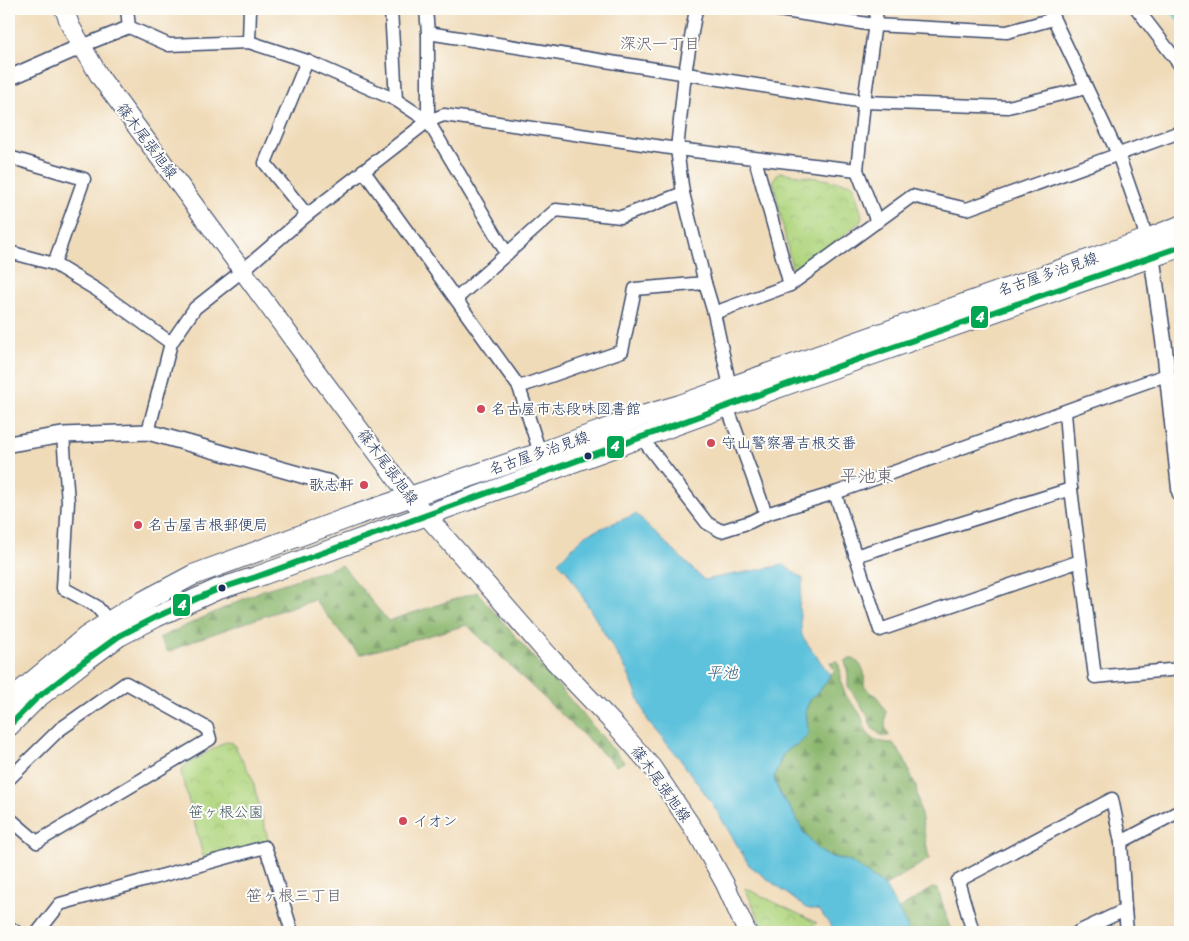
<svg xmlns="http://www.w3.org/2000/svg" width="1189" height="941" font-family="Sriracha,'Klee One',sans-serif">
	<style>
		.forest { fill: url(#forest-firs); stroke: #547366 }
		.park { fill: url(#park-crowns); stroke: #66826e }
		.water { fill: #5ec2dc; stroke: #3c789d }
		.lines { fill: none; stroke-linecap: round; stroke-linejoin: round }
		.stream { stroke: #5ec2dc; stroke-width: 4 }
		.minor-casing { stroke: #3b496c; stroke-width: 15 }
		.tertiary-casing { stroke: #3b496c; stroke-width: 18 }
		.secondary-casing { stroke: #3b496c; stroke-width: 20 }
		.primary-casing { stroke: #3b496c; stroke-width: 22 }
		.minor { stroke: #fff; stroke-width: 12 }
		.tertiary { stroke: #fff; stroke-width: 15 }
		.secondary { stroke: #fff; stroke-width: 18 }
		.primary { stroke: #fff; stroke-width: 20 }
		.bus-1-casing { stroke: #fdfcf7; stroke-width: 10 }
		.bus-1 { stroke: #00a651; stroke-width: 6 }
		.poi-dot { fill: #d1495b; stroke: #fdfcf7; stroke-width: 2 }
		.bus-dot { fill: #1b2f5e; stroke: #fdfcf7; stroke-width: 2 }
		.labels { text-anchor: middle; dominant-baseline: central; stroke-width: 4; stroke-linejoin: round; paint-order: stroke }
		.street-label { font-size: 15px; fill: #1b2f5e; stroke: #fdfcf7 }
		.poi-label { font-size: 15px; fill: #1b2f5e; stroke: #fdfcf7; text-anchor: start }
		.park-label { font-size: 15px; fill: #405966; stroke: #fdfcf7 }
		.neighbourhood-label { font-size: 16px; fill: #606071; stroke: #fdfcf7 }
		.water-label { font-size: 16px; font-style: italic; fill: #2f5b84; stroke: #fdfcf7 }
		.quarter-label { font-size: 18px; fill: #606071; stroke: #fdfcf7 }
		.line-badge { stroke: #fdfcf7; stroke-width: 2 }
		.badge-label { font-size: 14px; text-anchor: middle; font-weight: bold; fill: #fff }
	</style>
	<defs>
		<pattern id="forest-firs" width="22" height="20" patternUnits="userSpaceOnUse" patternTransform="scale(1.25)"><rect width="22" height="20" fill="#8cb76e"/><path d="M5 1l3.5 6h-7zM16 11l3.5 6h-7z" fill="#72955e"/></pattern>
		<pattern id="park-crowns" width="20" height="18" patternUnits="userSpaceOnUse" patternTransform="scale(1.25)"><rect width="20" height="18" fill="#b0d67f"/><path d="M2 6a3 3 0 1 1 6 0M12 15a3 3 0 1 1 6 0" fill="none" stroke="#97b870"/></pattern>
	</defs>
	<rect width="100%" height="100%" fill="#fdfcf7"/>
	<filter id="ink" filterUnits="userSpaceOnUse"><feTurbulence type="fractalNoise" baseFrequency=".02" numOctaves="2"/><feDisplacementMap in="SourceGraphic" scale="10" xChannelSelector="R" yChannelSelector="G"/><feConvolveMatrix kernelMatrix="1 2 1 2 8 2 1 2 1" color-interpolation-filters="sRGB"/></filter>
	<filter id="wash" filterUnits="userSpaceOnUse"><feTurbulence type="fractalNoise" baseFrequency=".0096" numOctaves="4" result="noise"/><feDisplacementMap in="SourceGraphic" scale="20" xChannelSelector="R" yChannelSelector="G"/><feGaussianBlur stdDeviation="1.12" result="paint"/><feColorMatrix in="noise" values="0 0 0 0 0 0 0 0 0 0 0 0 0 0 0 0 0 1.4 0 .05"/><feComposite in="paint" operator="in"/></filter>
	<g filter="url(#wash)">
		<rect width="100%" height="100%" fill="#f0dbb9"/>
		<g class="forest">
			<polygon points="342,565 388,621 477,592 624,762 616,766 467,625 359,655 314,599 195,640 168,652 159,638 263,590"/>
			<path d="M 849,659 L 854,659 C 865,668 865,672 864,686 L 878,698 L 886,712 L 885,726 L 889,736 L 882,736 L 872,728 L 867,715 L 848,686 L 848,674 L 845,661 Z"/>
			<path d="M 837,661 C 843,672 839,680 844,691 C 847,700 857,707 861,716 C 863,720 863,724 865,728 C 869,740 881,743 893,743 L 904,759 L 916,787 L 929,859 L 885,886 L 849,861 L 828,856 L 819,850 L 804,833 L 791,809 L 782,797 L 774,778 L 782,756 L 788,749 L 800,743 L 806,719 L 806,709 L 810,700 L 825,684 L 830,675 L 835,672 L 830,662 Z"/>
			<polygon points="932,888 938,889 951,932 908,932 907,926 898,910"/>
		</g>
		<g class="park">
			<polygon points="779,172 853,184 862,216 861,221 801,272 792,268 773,180"/>
			<polygon points="227,741 233,743 252,778 269,843 208,860 203,856 181,772 184,766"/>
			<polygon points="745,888 817,923 800,932 765,932"/>
		</g>
		<polygon class="water" points="636,514 704,580 784,565 803,579 799,606 802,636 830,675 825,684 810,700 806,709 808,731 807,736 800,743 788,749 782,756 774,778 777,788 782,797 791,809 804,833 819,850 828,856 849,861 885,886 907,926 908,932 835,932 820,911 806,908 749,865 712,803 679,758 649,723 627,671 567,571 558,562 585,535"/>
		<g class="lines">
			<polyline class="stream" points="1171,9 1180,21"/>
		</g>
	</g>
	<g filter="url(#ink)">
		<g class="lines">
			<g class="minor-casing">
				<g id="minor">
					<polyline points="127,9 129,27"/>
					<polyline points="391,9 396,100"/>
					<polyline points="426,9 428,33 428,121"/>
					<polyline points="696,9 685,73 677,149 683,193 705,283 714,313 730,387"/>
					<polyline points="772,9 874,25 1007,32 1053,19"/>
					<polyline points="1049,9 1118,154 1142,223 1149,246"/>
					<polyline points="1137,9 1180,65"/>
					<polyline points="428,33 864,102 1008,107 1086,88"/>
					<polyline points="249,42 250,9"/>
					<polyline points="82,46 129,27 169,45 249,42 307,61 396,100 428,121 507,254"/>
					<polyline points="9,157 84,179 54,264"/>
					<polyline points="755,159 790,285"/>
					<polyline points="363,170 519,387 540,453"/>
					<polyline points="307,215 265,163 307,61"/>
					<polyline points="877,222 857,170 864,102 877,9"/>
					<polyline points="9,252 54,264 97,290 171,343"/>
					<polyline points="456,299 556,210 621,217 683,193"/>
					<polyline points="714,313 790,285 912,196 967,209 1180,132"/>
					<polyline points="519,387 622,351 635,289 705,283"/>
					<polyline points="727,406 766,514"/>
					<polyline points="1065,412 1071,489 1095,677 1180,669"/>
					<polyline points="148,432 171,343 195,308 242,271 307,215 428,121 444,115 677,149 857,170"/>
					<polyline points="63,435 68,502 63,588 96,606 110,622"/>
					<polyline points="641,437 707,523 721,531 750,522 766,514 835,493 1166,375"/>
					<polyline points="835,493 880,630 1080,561"/>
					<polyline points="855,556 1071,489"/>
					<polyline points="9,779 59,730 126,683 207,728 210,739 37,842 9,818"/>
					<polyline points="1121,842 1180,811"/>
					<polyline points="9,927 16,932"/>
					<polyline points="38,932 60,904 265,847 271,863 292,932"/>
					<polyline points="973,932 958,881 1112,799 1121,842 1125,910 1127,932"/>
					<polyline points="1078,932 1125,910"/>
				</g>
			</g>
			<g class="tertiary-casing">
				<g id="tertiary">
					<polyline points="9,78 82,46"/>
					<polyline points="1152,258 1164,344 1180,493"/>
					<polyline points="9,444 63,435 148,432 330,483"/>
				</g>
			</g>
			<g class="secondary-casing">
				<polyline id="secondary" points="64,9 71,27 100,77 223,244 305,356 410,497 552,659 617,727 652,767 699,837 725,884 747,932"/>
			</g>
			<g class="primary-casing">
				<g id="primary">
					<polyline points="9,701 86,637 129,609 193,575 356,515 540,453 642,416 680,405 1147,239 1180,226"/>
					<polyline points="9,726 37,698 82,663 119,636 156,617 216,590 256,577 799,380 1180,247"/>
				</g>
			</g>
			<use href="#minor" class="minor"/>
			<use href="#tertiary" class="tertiary"/>
			<use href="#secondary" class="secondary"/>
			<use href="#primary" class="primary"/>
			<g class="bus-1-casing">
				<polyline id="bus-1" points="9,726 37,698 82,663 119,636 156,617 216,590 256,577 799,380 1180,247"/>
			</g>
			<use href="#bus-1" class="bus-1"/>
		</g>
	</g>
	<g class="poi-dot">
		<circle cx="481" cy="409" r="5"/>
		<circle cx="711" cy="443" r="5"/>
		<circle cx="364" cy="485" r="5"/>
		<circle cx="138" cy="525" r="5"/>
		<circle cx="403" cy="821" r="5"/>
	</g>
	<g class="bus-dot">
		<circle cx="588" cy="456" r="4.5"/>
		<circle cx="222" cy="588" r="4.5"/>
	</g>
	<g class="labels">
		<g class="street-label">
			<text transform="translate(147 141) rotate(53)">篠木尾張旭線</text>
			<text transform="translate(1048 274) rotate(-19)">名古屋多治見線</text>
			<text transform="translate(539 453) rotate(-19)">名古屋多治見線</text>
			<text transform="translate(388 467) rotate(53)">篠木尾張旭線</text>
			<text transform="translate(661 784) rotate(54)">篠木尾張旭線</text>
		</g>
		<g class="poi-label">
			<text x="491" y="409">名古屋市志段味図書館</text>
			<text x="721" y="443">守山警察署吉根交番</text>
			<text x="354" y="485" text-anchor="end">歌志軒</text>
			<text x="148" y="525">名古屋吉根郵便局</text>
			<text x="413" y="821">イオン</text>
		</g>
		<g class="park-label">
			<text x="226" y="812">笹ヶ根公園</text>
		</g>
		<g class="neighbourhood-label">
			<text x="660" y="43">深沢一丁目</text>
			<text x="294" y="895">笹ヶ根三丁目</text>
		</g>
		<g class="water-label">
			<text x="722" y="672">平池</text>
		</g>
		<g class="quarter-label">
			<text x="867" y="476">平池東</text>
		</g>
	</g>
	<g class="line-badge">
		<rect x="970" y="305" width="19" height="24" rx="5" fill="#00a651"/>
		<rect x="606" y="435" width="19" height="24" rx="5" fill="#00a651"/>
		<rect x="172" y="593" width="19" height="24" rx="5" fill="#00a651"/>
	</g>
	<g class="badge-label">
		<text x="980" y="322">4</text>
		<text x="615" y="451">4</text>
		<text x="182" y="610">4</text>
	</g>
	<rect width="1189" height="941" fill="none" stroke="#fdfcf7" stroke-width="30"/>
</svg>
